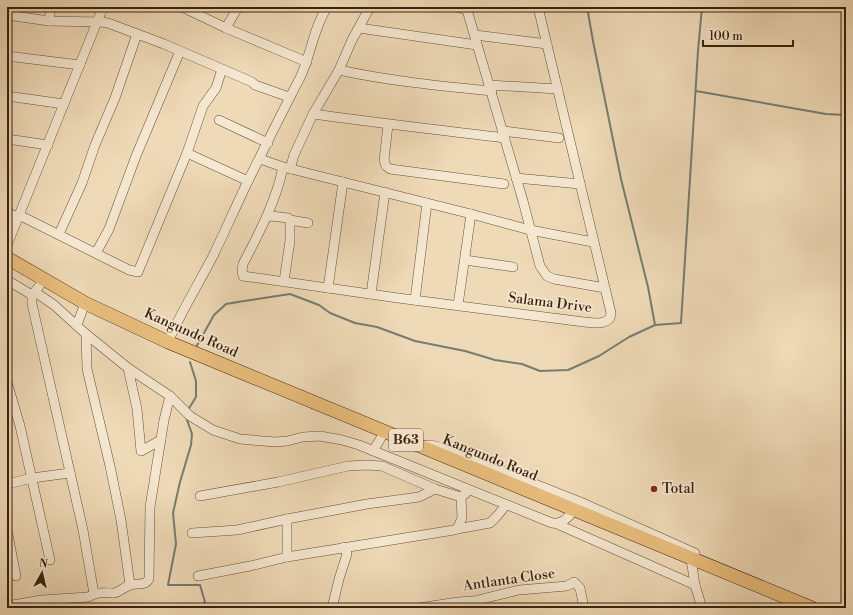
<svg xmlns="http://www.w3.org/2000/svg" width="853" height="615" font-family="'Libre Bodoni',serif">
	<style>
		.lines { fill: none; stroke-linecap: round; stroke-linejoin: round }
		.stream { stroke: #757d73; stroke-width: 2 }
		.minor-casing { stroke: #675038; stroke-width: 10 }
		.highway-casing { stroke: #3a220e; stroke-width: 14 }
		.minor { stroke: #f5e7d0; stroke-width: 9 }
		.highway { stroke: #e8bd7c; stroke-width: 13 }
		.poi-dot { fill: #8f2418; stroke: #f5e7d0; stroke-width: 1.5 }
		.labels { text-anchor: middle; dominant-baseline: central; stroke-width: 3.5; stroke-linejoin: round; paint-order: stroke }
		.shield { fill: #f5e7d0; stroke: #725d48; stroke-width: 1 }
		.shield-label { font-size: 13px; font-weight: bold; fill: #3a220e }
		.street-label { font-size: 14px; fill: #3a220e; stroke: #f5e7d0 }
		.poi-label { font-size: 14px; fill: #3a220e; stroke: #f5e7d0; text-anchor: start }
	</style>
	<rect width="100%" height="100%" fill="#efdab7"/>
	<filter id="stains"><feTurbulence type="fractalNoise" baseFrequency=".005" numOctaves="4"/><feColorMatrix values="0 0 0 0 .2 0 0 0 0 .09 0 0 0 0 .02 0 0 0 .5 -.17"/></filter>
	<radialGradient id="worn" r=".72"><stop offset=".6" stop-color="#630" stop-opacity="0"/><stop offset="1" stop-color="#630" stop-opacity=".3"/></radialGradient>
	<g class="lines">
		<g class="stream">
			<polyline points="587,7 593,41 621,179 648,287 655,325"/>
			<polyline points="696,91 826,114 846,115"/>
			<polyline points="195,349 214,315 226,304 244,301 290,294 319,305 330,313 355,323 377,327 415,341 465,351 495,360 522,364 540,371 568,370 599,356 629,337 655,325 681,323 698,51 702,7"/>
			<polyline points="188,410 196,397 196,381 190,362"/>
			<polyline points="186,417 192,434 191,445 180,482 173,513 176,544 168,585 200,585 205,602 200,608"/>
		</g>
		<g class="minor-casing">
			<g id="minor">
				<polyline points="182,7 226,28 307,62"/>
				<polyline points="456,7 467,10 523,201 540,266 547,276 554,279 605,288"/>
				<polyline points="7,15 49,21 101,22 108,23 164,44 252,82 255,85 289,97"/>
				<polyline points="49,21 51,7"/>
				<polyline points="226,28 238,7"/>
				<polyline points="359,28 477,45"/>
				<polyline points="475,35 547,44"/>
				<polyline points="7,56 80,65"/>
				<path d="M 339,70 C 389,81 441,86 492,91"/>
				<polyline points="489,85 558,89"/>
				<polyline points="7,96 64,104"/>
				<path d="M 313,114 C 377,123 441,130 505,138"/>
				<polyline points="219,120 268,143"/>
				<polyline points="388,125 384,160 386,166 390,169 504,184"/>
				<polyline points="503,131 559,138"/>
				<polyline points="7,139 48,145"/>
				<polyline points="187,153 248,181"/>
				<polyline points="260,159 283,167 471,214 530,230 593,242"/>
				<path d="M 283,167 C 276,202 259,233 243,264 L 242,271 L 243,276 L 398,298 L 584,322 C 593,323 604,325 610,318 L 611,313 L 538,7"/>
				<polyline points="290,169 294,155 313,114 339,70 352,40 370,7"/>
				<polyline points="516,178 580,184"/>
				<polyline points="7,212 18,218"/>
				<polyline points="19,215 129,270 138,272 187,153 203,106 216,88 222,69"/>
				<polyline points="267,217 271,216 288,218 290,220 290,241 284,281"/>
				<polyline points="290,220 308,223"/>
				<polyline points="59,234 82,183 95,145 115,98 137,34"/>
				<polyline points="7,245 103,7"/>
				<polyline points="96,253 109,229 136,156 180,51"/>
				<polyline points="465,260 513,267"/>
				<polyline points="7,280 32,295"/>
				<path d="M 44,280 L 32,295 L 32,304 L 83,530 L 94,594 C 101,592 107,593 114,593 C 120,592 125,586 131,585 C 138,583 145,586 149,579 L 150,507 L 164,420 L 170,396"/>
				<polyline points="328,288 343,182"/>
				<path d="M 35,292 L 54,305 L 86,334 L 128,368 L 170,396 L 190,416 L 213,430 L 240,439 L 275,442 L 287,441 L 303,437 L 320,436 L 342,440 L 359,445 L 552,523 C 562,525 568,517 575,510"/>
				<polyline points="371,294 385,192"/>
				<polyline points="415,300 427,203"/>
				<polyline points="458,305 471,214"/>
				<polyline points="77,325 85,303"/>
				<polyline points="86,334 87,369 110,466 121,520 130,585"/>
				<path d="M 168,342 C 181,312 198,285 213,256 C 225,231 236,206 248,181 C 265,147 282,112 300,78 C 311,55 313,29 327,7"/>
				<polyline points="128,368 137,409 141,451 161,440"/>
				<polyline points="7,382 20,426 50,560"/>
				<polyline points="426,445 431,445 444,448 585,504 695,553"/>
				<polyline points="373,451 385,431"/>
				<polyline points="7,484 32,478 70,473"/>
				<polyline points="200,496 278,482 348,466 365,465 382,466 435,489"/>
				<polyline points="287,519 287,557"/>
				<polyline points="557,524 695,585"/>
				<polyline points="457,529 490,523 497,516 506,505"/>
				<polyline points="7,530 16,576"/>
				<polyline points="192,533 237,530 287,519 367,504 419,497 435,489 461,497 466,493"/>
				<polyline points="691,559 695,585 702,608"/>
				<polyline points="198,576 250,566 287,557 454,530 457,529 462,518 461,497"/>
				<polyline points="7,606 42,600 88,597 94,594"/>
				<polyline points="332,608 339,579 347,554 344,547"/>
				<polyline points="419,608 458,602 474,601 519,590 567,586 574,582 580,588 584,608"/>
			</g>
		</g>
		<g class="highway-casing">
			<polyline id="highway" points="7,258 85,303 168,342 812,608"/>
		</g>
		<use href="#minor" class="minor"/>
		<use href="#highway" class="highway"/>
	</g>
	<circle class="poi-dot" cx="654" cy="489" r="4"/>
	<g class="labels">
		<rect class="shield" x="389" y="429" width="34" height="22" rx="3"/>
		<g class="shield-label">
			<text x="406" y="440">B63</text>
		</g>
		<g class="street-label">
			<text transform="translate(550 303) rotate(7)">Salama Drive</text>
			<text transform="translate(191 333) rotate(24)">Kangundo Road</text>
			<text transform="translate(490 458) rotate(22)">Kangundo Road</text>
			<text transform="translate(509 580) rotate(-8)">Antlanta Close</text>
		</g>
		<g class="poi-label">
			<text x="662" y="489">Total</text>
		</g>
	</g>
	<rect width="853" height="615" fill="none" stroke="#efdab7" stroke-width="24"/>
	<rect x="8" y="8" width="837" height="599" fill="none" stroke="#3a220e" stroke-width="2"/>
	<rect x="12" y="12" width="829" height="591" fill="none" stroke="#3a220e"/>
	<g transform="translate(42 573) rotate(8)" stroke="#f5e7d0" stroke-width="3" paint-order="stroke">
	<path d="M0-3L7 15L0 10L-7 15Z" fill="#3a220e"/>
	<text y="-6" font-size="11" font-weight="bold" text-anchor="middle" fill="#3a220e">N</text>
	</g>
	<path d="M703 40v6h90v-6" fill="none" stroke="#3a220e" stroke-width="2"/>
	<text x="709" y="40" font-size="12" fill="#3a220e" stroke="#f5e7d0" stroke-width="3" paint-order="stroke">100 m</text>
	<rect width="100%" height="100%" filter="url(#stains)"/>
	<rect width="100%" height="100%" fill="url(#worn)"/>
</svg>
